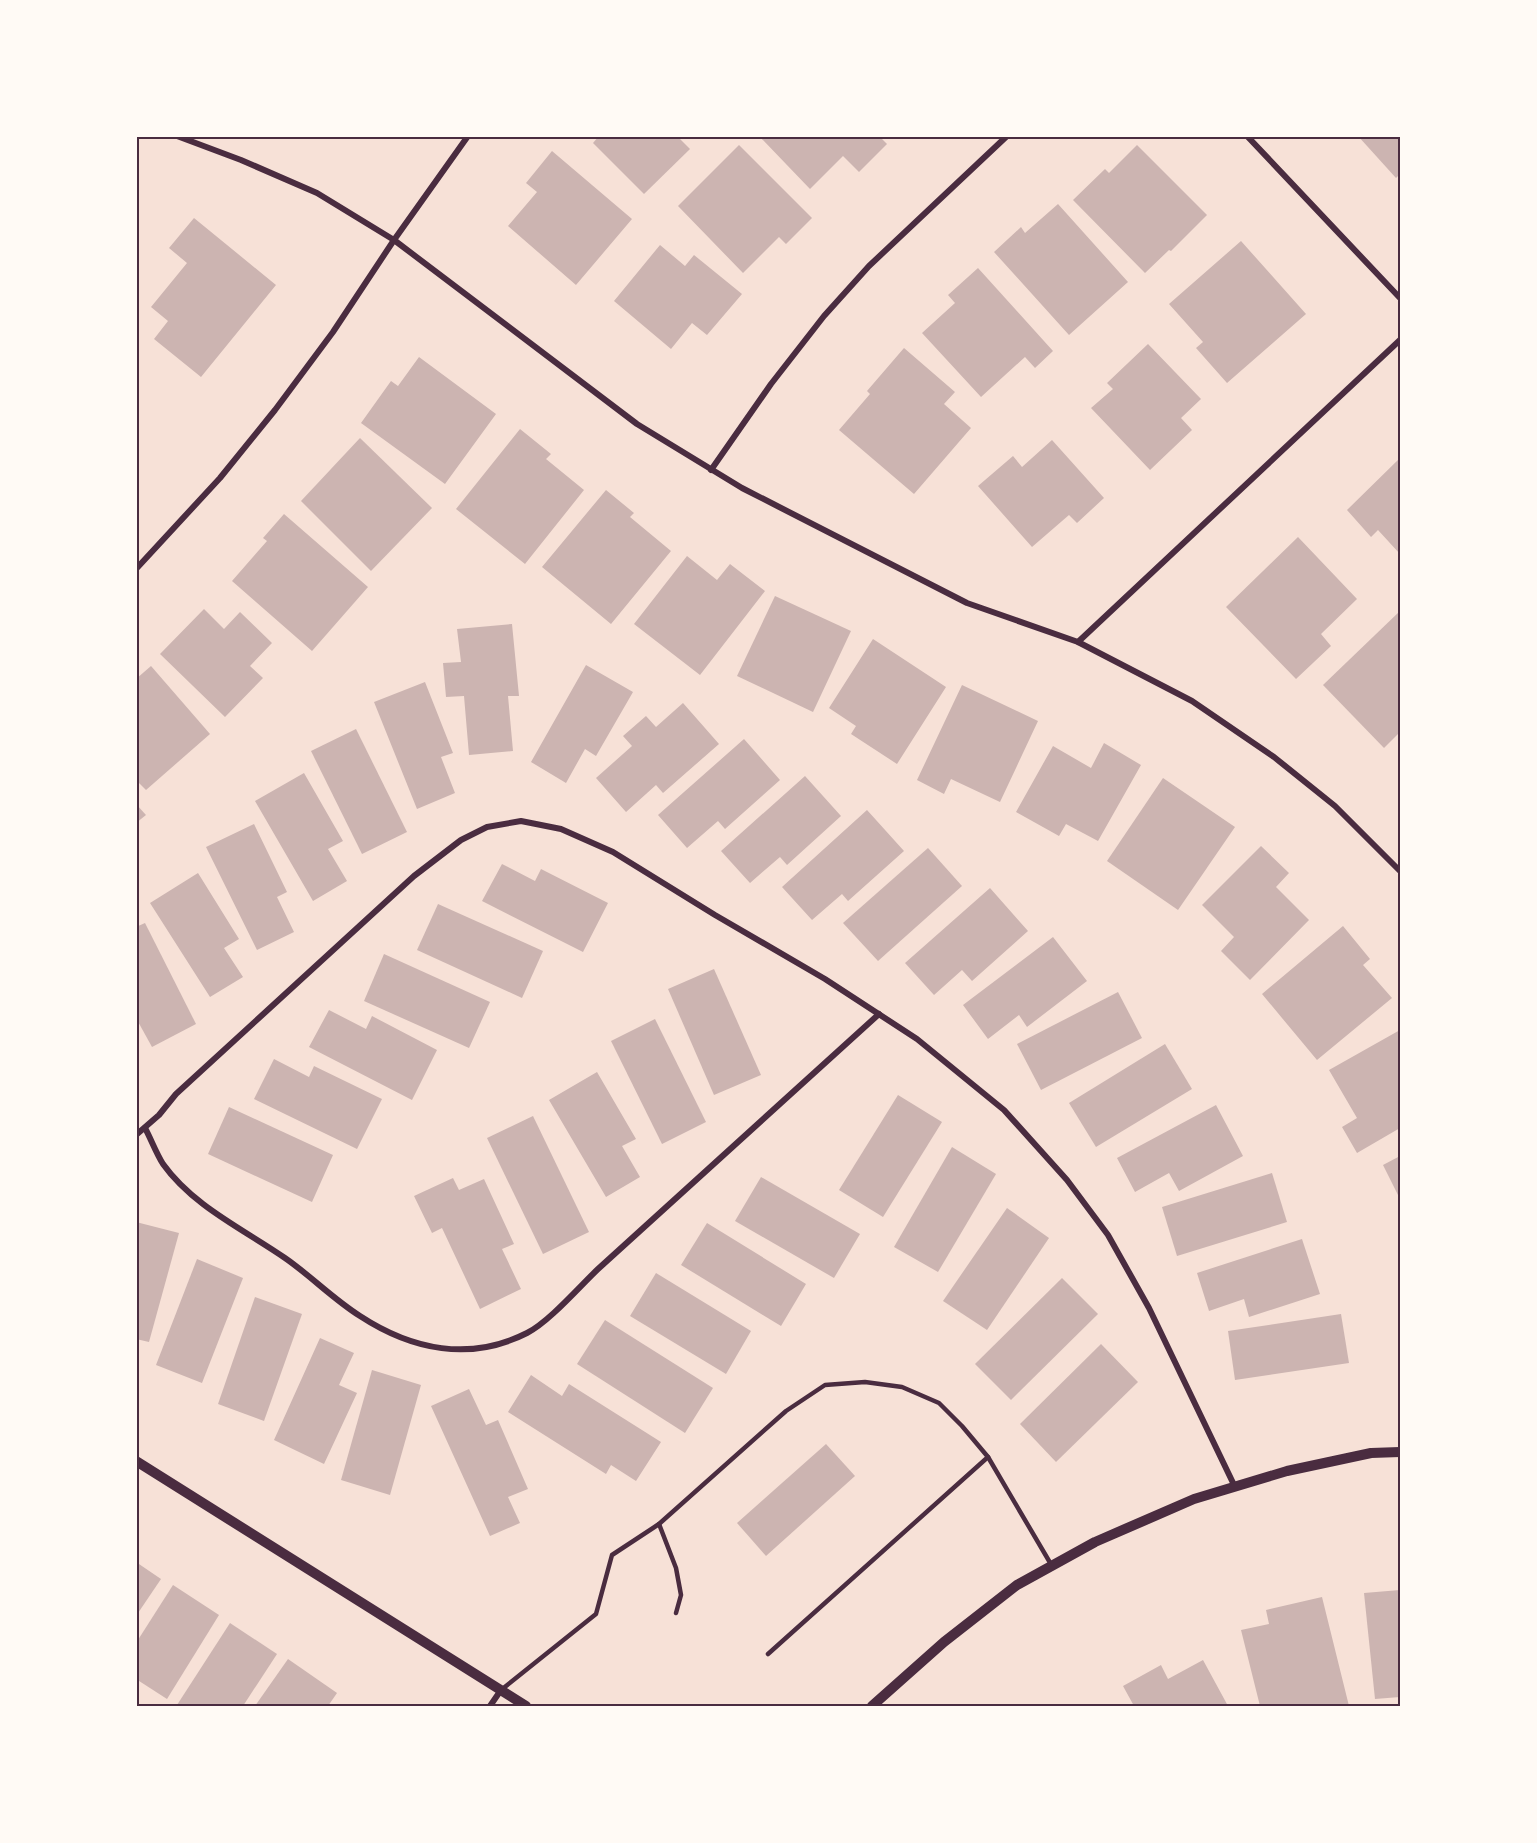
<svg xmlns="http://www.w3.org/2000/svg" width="1537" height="1843" font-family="'DejaVu Sans',sans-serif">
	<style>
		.building { fill: #ccb4b1 }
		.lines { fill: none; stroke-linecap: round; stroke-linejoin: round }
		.service { stroke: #4a2c40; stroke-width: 4.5 }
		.minor { stroke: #4a2c40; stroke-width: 6 }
		.tertiary { stroke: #4a2c40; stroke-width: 10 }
		.neatline { fill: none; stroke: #4a2c40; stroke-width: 2 }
	</style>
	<rect width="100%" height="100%" fill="#f7e1d7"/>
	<g class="building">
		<polygon points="599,136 677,136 690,149 644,194 593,143"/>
		<polygon points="759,136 879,136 887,144 859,172 843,156 810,189"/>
		<polygon points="1358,136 1400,136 1400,174 1396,178"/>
		<polygon points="739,145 812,218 786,244 779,237 743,273 678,206"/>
		<polygon points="1137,145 1207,215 1171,251 1169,250 1145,273 1073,200 1105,169 1109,173"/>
		<polygon points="552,151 632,219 576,285 508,226 537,192 526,183"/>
		<polygon points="1058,204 1128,282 1069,335 994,252 1021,227 1025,233"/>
		<polygon points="194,218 276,285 201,377 154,339 168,321 151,307 187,263 169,248"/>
		<polygon points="1241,241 1306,314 1227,383 1196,348 1203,342 1169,304"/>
		<polygon points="660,245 685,266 694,255 742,294 707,335 692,323 671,349 614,301"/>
		<polygon points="978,268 1053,351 1035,368 1025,357 981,397 922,333 955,303 948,295"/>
		<polygon points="1148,344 1201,399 1181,418 1192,430 1150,470 1091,408 1113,389 1107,383"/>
		<polygon points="904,348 955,392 944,404 971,428 914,494 839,430 870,394 867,391"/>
		<polygon points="419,357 496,414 445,484 361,423 391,381 398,386"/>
		<polygon points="520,429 551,454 546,459 584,490 525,564 456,509"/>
		<polygon points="360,438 432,508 371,571 301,501"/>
		<polygon points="1052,440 1104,498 1077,523 1069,515 1032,547 978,486 1013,456 1022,467"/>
		<polygon points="1400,458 1400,554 1378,530 1371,537 1347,510"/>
		<polygon points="606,490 634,513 630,517 671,551 611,624 542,567"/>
		<polygon points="284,514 368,587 312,651 232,581 267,541 263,538"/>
		<polygon points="1298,537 1357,599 1321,634 1331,646 1296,679 1226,607"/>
		<polygon points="687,556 717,580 730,564 765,591 700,675 634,624"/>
		<polygon points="775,596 851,631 813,712 737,676"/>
		<polygon points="204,609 224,629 240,612 272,643 250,666 263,678 225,717 160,654"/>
		<polygon points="1400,611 1400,732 1384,748 1323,685"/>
		<polygon points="512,624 519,696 508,696 513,751 469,755 464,696 446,697 443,663 461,662 457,629"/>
		<polygon points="873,639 946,687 897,764 851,734 856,726 829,708"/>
		<polygon points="586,665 633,692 596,756 585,749 566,783 531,762"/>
		<polygon points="151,666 210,734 146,790 136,780 136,679"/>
		<polygon points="425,682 453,753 441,757 455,793 417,809 374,702"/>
		<polygon points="962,685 1038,721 1000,802 951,779 944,794 917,780"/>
		<polygon points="683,703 719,744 663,793 656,785 626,812 596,778 632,746 623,736 646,716 656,727"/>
		<polygon points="356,729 407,832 362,854 311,751"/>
		<polygon points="744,739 780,780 725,829 718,821 687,848 658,815"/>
		<polygon points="1104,743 1141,765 1098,841 1066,824 1059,836 1016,812 1053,746 1091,768"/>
		<polygon points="304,773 343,841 328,849 347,881 313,901 255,801"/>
		<polygon points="805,776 841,816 787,865 780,857 750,883 721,851"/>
		<polygon points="1163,778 1235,827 1178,910 1107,861"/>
		<polygon points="136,804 146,815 136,823"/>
		<polygon points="867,810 904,851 848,901 842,894 812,920 782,887"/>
		<polygon points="254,824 287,892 277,897 294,932 257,950 206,847"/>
		<polygon points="1261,846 1289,873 1276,887 1309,920 1250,980 1221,951 1234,937 1202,905"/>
		<polygon points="928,848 962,886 878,961 843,923"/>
		<polygon points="502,864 535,881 541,869 608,903 583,952 482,901"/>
		<polygon points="198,873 239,939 224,948 243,977 210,997 150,903"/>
		<polygon points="990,888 1028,931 972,981 962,970 934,995 905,963"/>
		<polygon points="438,904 543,951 522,998 417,950"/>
		<polygon points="145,923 196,1024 152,1047 136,1018 136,927"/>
		<polygon points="1343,926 1370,959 1363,965 1392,998 1317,1060 1262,994"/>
		<polygon points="1053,937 1087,981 1027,1027 1019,1015 988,1039 963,1005"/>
		<polygon points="384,954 490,1002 469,1048 364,1001"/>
		<polygon points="714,969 761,1075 714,1095 668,989"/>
		<polygon points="1118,992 1142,1038 1041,1090 1017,1044"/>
		<polygon points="329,1010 366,1029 372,1016 437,1050 412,1100 309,1047"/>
		<polygon points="655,1019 706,1122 662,1144 611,1041"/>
		<polygon points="1400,1030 1400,1128 1357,1153 1342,1127 1357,1118 1329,1070"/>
		<polygon points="1165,1044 1192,1089 1096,1147 1069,1103"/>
		<polygon points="274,1059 309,1077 314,1066 382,1099 357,1149 254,1099"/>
		<polygon points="597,1072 636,1139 622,1146 640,1177 606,1197 549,1100"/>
		<polygon points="898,1095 942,1122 883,1217 839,1190"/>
		<polygon points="1216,1105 1243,1156 1179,1191 1169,1173 1135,1192 1117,1158"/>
		<polygon points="229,1107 333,1155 312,1202 208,1154"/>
		<polygon points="533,1116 589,1232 543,1254 487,1138"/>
		<polygon points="952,1147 996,1174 938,1272 894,1247"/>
		<polygon points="1400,1156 1400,1199 1383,1165"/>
		<polygon points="1272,1173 1287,1222 1177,1256 1162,1207"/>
		<polygon points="761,1177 860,1234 834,1278 735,1221"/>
		<polygon points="453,1178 459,1190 484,1179 514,1244 502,1249 521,1289 480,1309 442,1228 432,1233 414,1196"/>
		<polygon points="1007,1208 1049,1238 987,1330 943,1301"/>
		<polygon points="136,1222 179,1233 149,1342 136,1339"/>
		<polygon points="707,1223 806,1284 781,1326 681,1265"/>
		<polygon points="1302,1239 1320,1294 1249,1317 1244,1299 1209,1311 1197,1273"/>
		<polygon points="197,1259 243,1278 202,1383 156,1365"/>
		<polygon points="656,1273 751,1331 726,1374 630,1316"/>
		<polygon points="1062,1278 1098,1314 1011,1400 975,1364"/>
		<polygon points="255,1297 302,1314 264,1421 218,1404"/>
		<polygon points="1341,1314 1349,1363 1235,1380 1228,1331"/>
		<polygon points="605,1320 713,1388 685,1433 577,1364"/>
		<polygon points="320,1338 354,1353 339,1385 357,1393 324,1464 274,1440"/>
		<polygon points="1101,1344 1138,1382 1056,1462 1020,1424"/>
		<polygon points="372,1370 421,1385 390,1495 341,1480"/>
		<polygon points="531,1375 562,1396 569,1384 661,1442 636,1481 611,1465 606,1474 508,1412"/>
		<polygon points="469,1389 486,1425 498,1420 528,1489 508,1497 520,1523 490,1536 431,1406"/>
		<polygon points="826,1444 855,1476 766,1556 737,1523"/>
		<polygon points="136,1562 161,1579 136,1616"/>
		<polygon points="173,1585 219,1615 167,1699 136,1679 136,1643"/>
		<polygon points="1400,1590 1400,1697 1375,1699 1364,1593"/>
		<polygon points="1322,1597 1349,1706 1260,1706 1241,1630 1269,1624 1266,1610"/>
		<polygon points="230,1623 277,1654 243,1706 179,1706 177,1705"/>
		<polygon points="288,1659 337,1693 328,1706 255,1706"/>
		<polygon points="1203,1660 1228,1706 1134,1706 1123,1686 1161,1665 1168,1679"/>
	</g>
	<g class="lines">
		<g class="service">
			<polyline points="659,1524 676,1568 681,1595 676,1613"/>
			<polyline points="768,1654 988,1457"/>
			<polyline points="501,1690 596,1614 612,1555 659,1524 786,1411 825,1385 865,1382 902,1387 939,1403 962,1426 988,1457 1052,1566"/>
		</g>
		<g class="minor">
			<polyline points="177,136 241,160 317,193 394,240 637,424 742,488 967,603 1078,642 1192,701 1274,757 1335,806 1400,871"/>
			<polyline points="1247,136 1400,298"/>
			<polyline points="711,470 771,384 824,316 869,266 1007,136"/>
			<polyline points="136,569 220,478 275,410 333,332 394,240 468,136"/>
			<polyline points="1078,642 1400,340"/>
			<path d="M 145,1128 C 151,1139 156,1153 163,1164 C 193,1206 243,1229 285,1258 C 311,1276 333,1299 360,1316 C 412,1350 470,1362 527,1333 C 549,1322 580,1286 598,1269 L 879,1014"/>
			<polyline points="136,1135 159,1115 176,1094 414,876 461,840 487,827 521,821 561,829 613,852 715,915 825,979 917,1039 1004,1110 1067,1180 1108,1235 1149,1308 1235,1487"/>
			<polyline points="490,1706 501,1690"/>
		</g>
		<g class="tertiary">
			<polyline points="136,1461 526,1706"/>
			<polyline points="872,1706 944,1642 1017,1585 1095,1542 1194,1499 1287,1471 1371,1453 1400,1452"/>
		</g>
	</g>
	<rect width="1537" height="1843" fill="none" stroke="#fffaf5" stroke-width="276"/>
	<rect x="138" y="138" width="1261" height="1567" class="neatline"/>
</svg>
